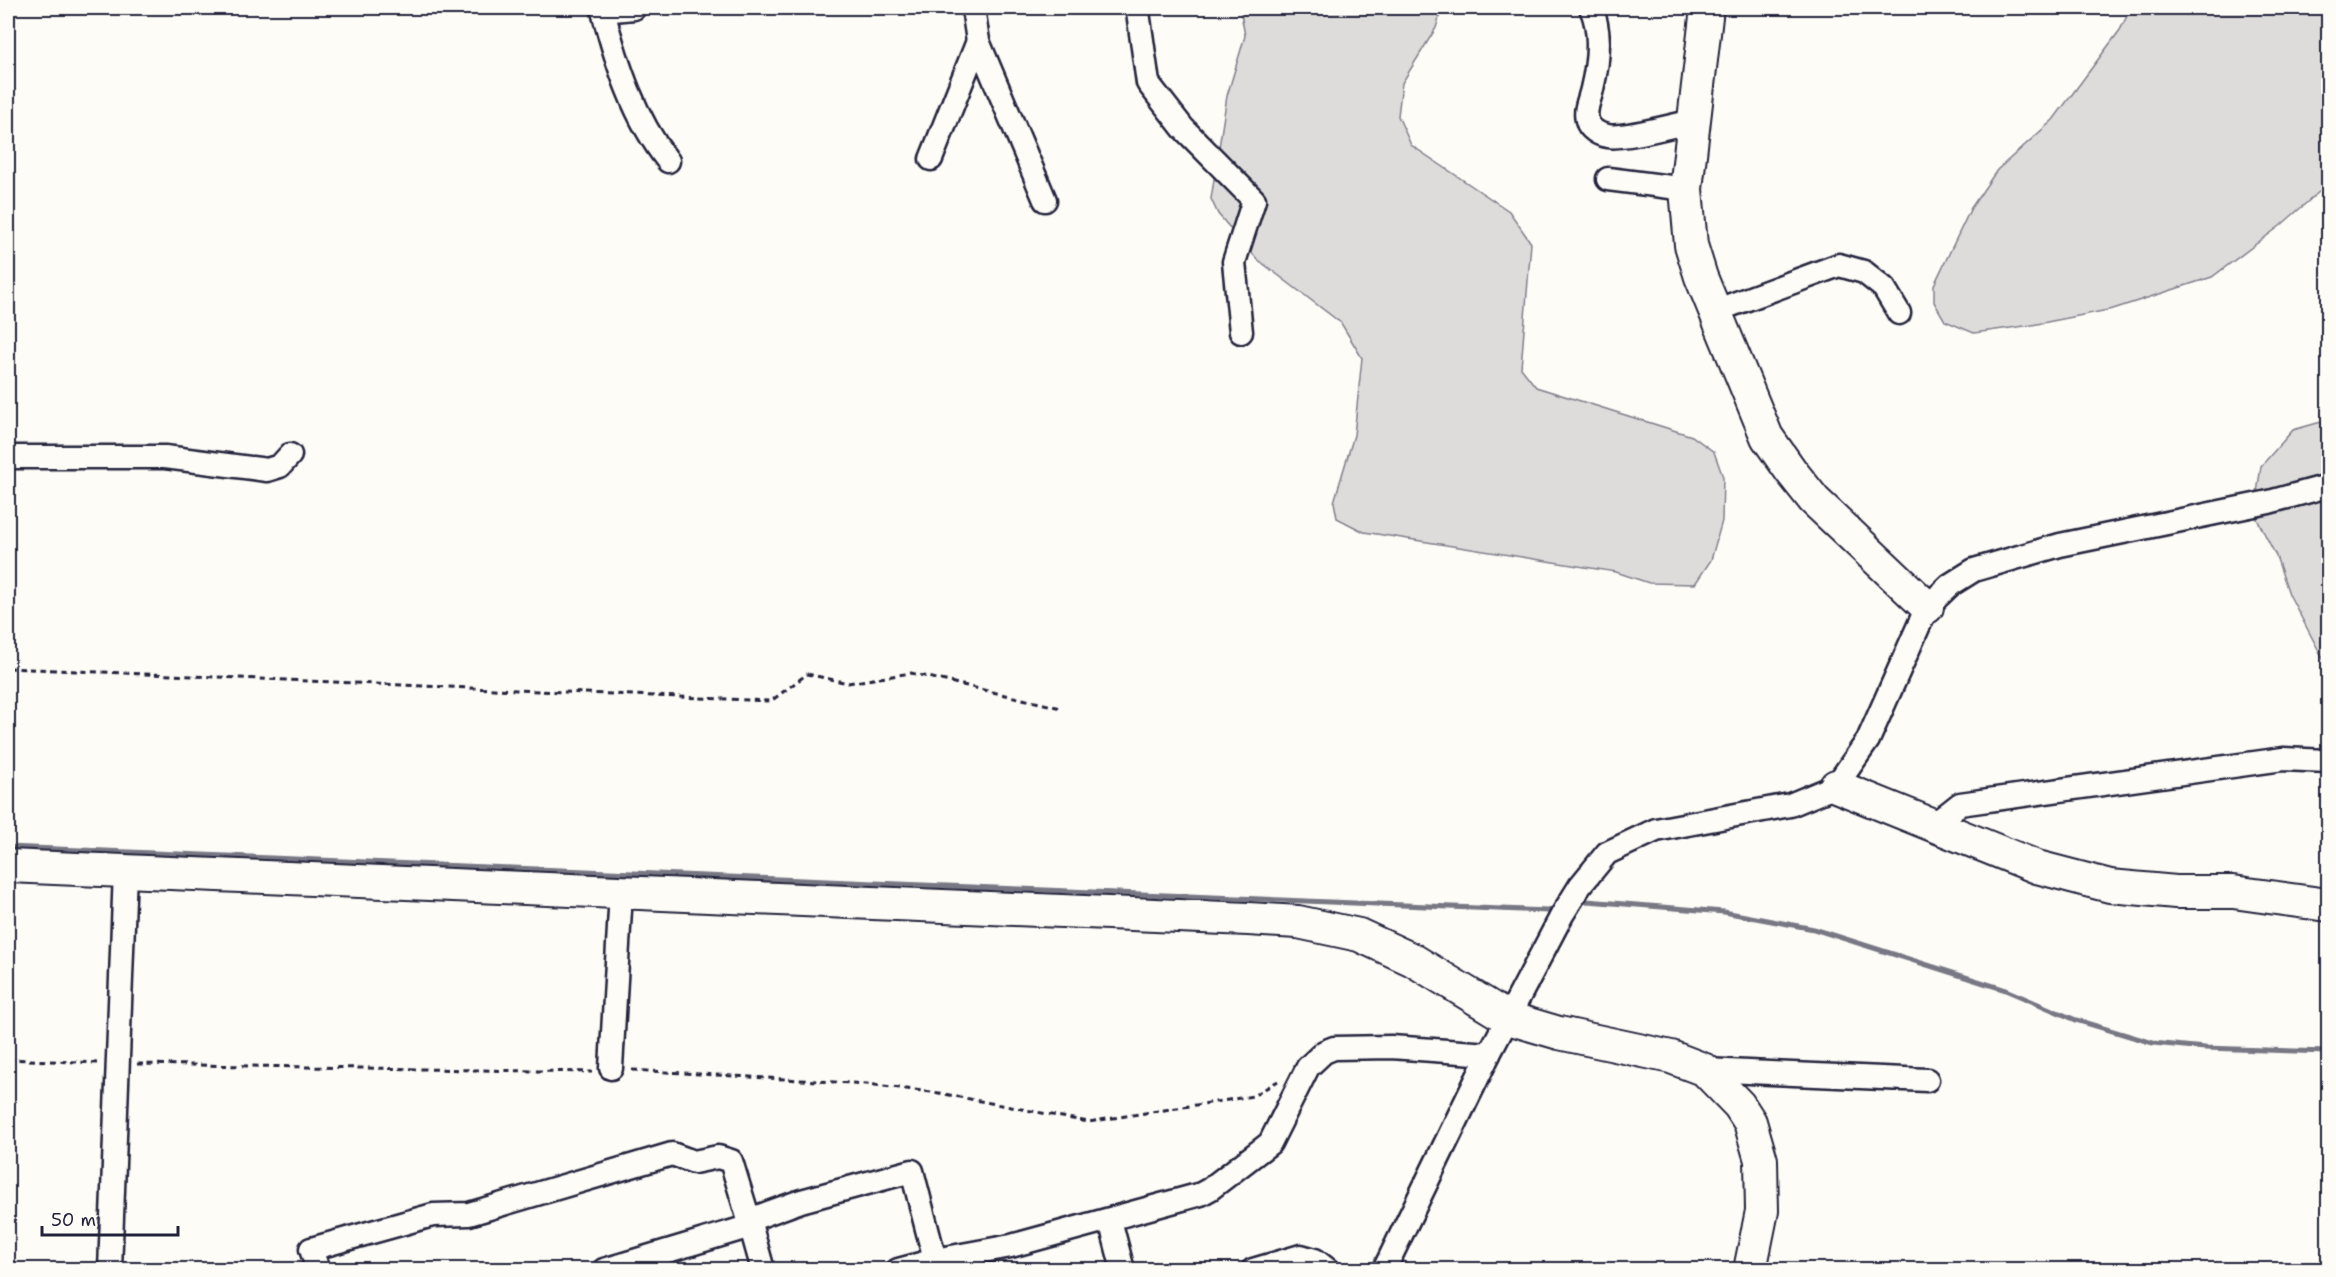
<svg xmlns="http://www.w3.org/2000/svg" width="2336" height="1277" font-family="'Shantell Sans',sans-serif">
	<style>
		.green { fill: #dddcdb; stroke: #807f8b; stroke-width: 1.5 }
		.lines { fill: none; stroke-linecap: round; stroke-linejoin: round }
		.stream { stroke: #787885; stroke-width: 5 }
		.street-casing { stroke: #22223b; stroke-width: 27 }
		.secondary-casing { stroke: #22223b; stroke-width: 36 }
		.path { stroke: #22223b; stroke-width: 3; stroke-dasharray: 6 4.5; stroke-linecap: butt }
		.street { stroke: #fdfcf7; stroke-width: 22 }
		.secondary { stroke: #fdfcf7; stroke-width: 32 }
	</style>
	<rect width="100%" height="100%" fill="#fdfcf7"/>
	<filter id="ink" filterUnits="userSpaceOnUse"><feTurbulence type="fractalNoise" baseFrequency=".0167" numOctaves="2"/><feDisplacementMap in="SourceGraphic" scale="12" xChannelSelector="R" yChannelSelector="G"/><feConvolveMatrix kernelMatrix="1 2 1 2 8 2 1 2 1" color-interpolation-filters="sRGB"/></filter>
	<g filter="url(#ink)">
		<g class="green">
			<polygon points="1240,8 1442,8 1436,28 1402,83 1398,116 1411,145 1509,211 1531,243 1521,368 1536,387 1692,436 1714,452 1723,477 1722,521 1711,560 1695,584 1649,583 1616,572 1364,532 1337,518 1334,502 1354,435 1362,358 1341,323 1257,259 1218,214 1211,199 1227,96 1245,36"/>
			<polygon points="2131,8 2328,8 2328,184 2280,226 2212,277 2113,309 2032,325 1974,333 1945,321 1934,302 1934,285 1971,208 1997,170 2053,120 2120,30"/>
			<polygon points="2328,420 2328,668 2289,594 2276,556 2254,513 2261,466 2293,430"/>
		</g>
		<g class="lines">
			<g class="stream">
				<polyline points="8,847 1548,911 1557,909"/>
				<polyline points="1578,903 1587,901 1724,912 1814,929 2003,989 2076,1020 2153,1043 2205,1048 2328,1052"/>
			</g>
			<g class="street-casing">
				<g id="street">
					<path d="M 634,8 L 603,11 C 617,64 634,118 668,161"/>
					<polyline points="973,8 978,41 1045,200"/>
					<polyline points="1140,8 1138,12 1148,83 1183,128 1254,200 1234,262 1241,332"/>
					<path d="M 1591,8 C 1602,32 1598,64 1592,89 C 1590,99 1584,109 1587,120 C 1589,129 1599,135 1608,136 C 1625,139 1673,125 1694,121"/>
					<polyline points="931,159 978,41"/>
					<polyline points="1608,179 1686,189"/>
					<polyline points="1715,311 1839,265 1864,272 1884,288 1899,313"/>
					<polyline points="8,457 165,457 267,470 280,466 290,455"/>
					<polyline points="1932,826 1960,804 2283,759 2328,761"/>
					<polyline points="611,1068 621,892"/>
					<polyline points="1705,1070 1927,1080"/>
					<polyline points="1110,1220 1123,1270"/>
					<polyline points="110,1270 125,871"/>
					<polyline points="318,1270 311,1249 433,1215 469,1214 672,1154 694,1162 718,1157 731,1161 749,1220"/>
					<polyline points="604,1270 751,1226"/>
					<polyline points="763,1270 749,1220 801,1201 912,1171 935,1260 1011,1246 1201,1194 1210,1189 1270,1143 1308,1067 1324,1052 1334,1048 1391,1047 1489,1054"/>
					<polyline points="898,1270 935,1260"/>
					<polyline points="1253,1270 1301,1256 1315,1260 1328,1270"/>
					<polyline points="1384,1270 1489,1054 1562,915 1580,886 1607,853 1656,830 1790,805 1836,786 1868,740 1927,607 1950,585 1974,570 2060,545 2269,502 2328,486"/>
				</g>
			</g>
			<g class="secondary-casing">
				<g id="secondary">
					<polyline points="1707,8 1686,189 1691,245 1701,277 1767,437 1791,471 1814,500 1927,607"/>
					<polyline points="1836,786 2037,867 2110,886 2176,892 2233,892 2328,905"/>
					<polyline points="8,866 1248,919 1298,922 1359,935 1413,960 1508,1018 1559,1033 1671,1057 1705,1070 1739,1105 1750,1122 1761,1160 1762,1211 1750,1270"/>
				</g>
			</g>
			<g class="path">
				<polyline points="8,668 771,701 807,674 848,683 911,673 1061,708"/>
				<polyline points="8,1059 97,1063"/>
				<polyline points="137,1064 592,1072"/>
				<polyline points="632,1070 867,1084 939,1093 1088,1122 1253,1096 1278,1081"/>
			</g>
			<use href="#street" class="street"/>
			<use href="#secondary" class="secondary"/>
		</g>
	</g>
	<rect width="2336" height="1277" fill="none" stroke="#fdfcf7" stroke-width="30"/>
	<rect x="15" y="15" width="2306" height="1247" fill="none" stroke="#22223b" stroke-width="2" filter="url(#ink)"/>
	<path d="M42 1226v9h136v-9" fill="none" stroke="#22223b" stroke-width="3"/>
	<text x="51" y="1226" font-size="18" fill="#22223b" stroke="#fdfcf7" stroke-width="4.5" paint-order="stroke">50 m</text>
</svg>
